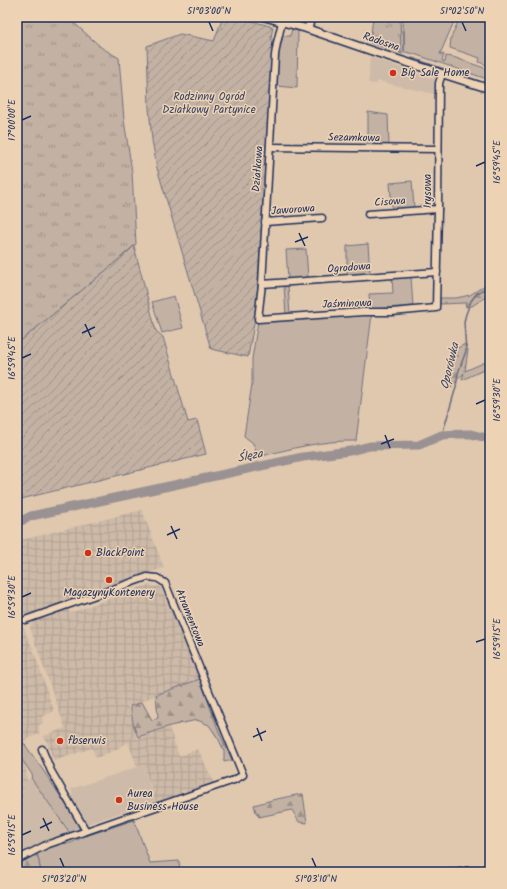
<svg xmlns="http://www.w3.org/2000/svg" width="507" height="889" font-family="Kalam,sans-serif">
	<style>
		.built { fill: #cebaa8 }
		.industrial { fill: url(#industrial-grid) }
		.grass { fill: #c3b2a3; stroke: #6f7080 }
		.forest { fill: url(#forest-firs); stroke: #6f7080 }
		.park { fill: url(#park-tufts); stroke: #6f7080 }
		.garden { fill: url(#garden-furrows); stroke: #6f7080 }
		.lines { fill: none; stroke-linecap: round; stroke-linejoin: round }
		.stream { stroke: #676a7d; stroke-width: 1.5 }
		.river { stroke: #9a9192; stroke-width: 9 }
		.minor-casing { stroke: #1b2f5e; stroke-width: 9 }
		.tertiary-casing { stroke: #1b2f5e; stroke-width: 10 }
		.minor { stroke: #edd2b4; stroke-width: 6 }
		.tertiary { stroke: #edd2b4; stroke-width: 7 }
		.rail { stroke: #1b2f5e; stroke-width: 1.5; stroke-dasharray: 6 3; stroke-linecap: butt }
		.ticks { fill: none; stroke: #1b2f5e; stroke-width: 1.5 }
		.poi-dot { fill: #c8321e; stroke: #edd2b4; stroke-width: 1.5 }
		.labels { text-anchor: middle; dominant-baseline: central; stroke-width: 3; stroke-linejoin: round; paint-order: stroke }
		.street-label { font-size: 11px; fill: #1b2f5e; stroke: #edd2b4 }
		.poi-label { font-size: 11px; fill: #1b2f5e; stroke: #edd2b4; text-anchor: start }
		.park-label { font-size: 11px; fill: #344368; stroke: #edd2b4 }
		.water-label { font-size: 12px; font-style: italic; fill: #344368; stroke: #edd2b4 }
		.neatline { fill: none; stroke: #1b2f5e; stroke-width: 1.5 }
		.ticks-label { font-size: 10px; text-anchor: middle; fill: #1b2f5e }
	</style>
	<defs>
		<pattern id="industrial-grid" width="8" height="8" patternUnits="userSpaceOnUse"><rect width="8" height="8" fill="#cebaa8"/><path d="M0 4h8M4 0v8" fill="none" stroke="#b0a093"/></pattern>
		<pattern id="forest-firs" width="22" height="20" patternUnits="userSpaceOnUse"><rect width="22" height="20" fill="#c3b2a3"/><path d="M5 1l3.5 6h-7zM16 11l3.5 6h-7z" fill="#9e9188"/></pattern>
		<pattern id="park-tufts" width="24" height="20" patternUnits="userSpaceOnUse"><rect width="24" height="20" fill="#c3b2a3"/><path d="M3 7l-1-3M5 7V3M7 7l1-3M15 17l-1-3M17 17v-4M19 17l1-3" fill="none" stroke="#9e9188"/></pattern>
		<pattern id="garden-furrows" width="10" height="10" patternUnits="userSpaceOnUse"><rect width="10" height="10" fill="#c3b2a3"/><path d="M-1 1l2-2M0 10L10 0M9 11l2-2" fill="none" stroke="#9e9188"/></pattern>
	</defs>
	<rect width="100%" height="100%" fill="#e0c8af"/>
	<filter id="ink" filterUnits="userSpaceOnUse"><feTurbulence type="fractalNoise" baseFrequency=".025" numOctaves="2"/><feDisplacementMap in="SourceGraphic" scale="8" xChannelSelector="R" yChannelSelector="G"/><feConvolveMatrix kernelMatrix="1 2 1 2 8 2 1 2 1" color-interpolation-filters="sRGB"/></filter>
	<g filter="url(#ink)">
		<g class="built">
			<polygon points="370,57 434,79 435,81 436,93 434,94 378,81 376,84 368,83 369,78 369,68"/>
			<polygon points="143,765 155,801 87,824 81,816 72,796 73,795 71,789"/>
			<polygon points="31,778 70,833 69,834 33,847 20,854 24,782"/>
		</g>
		<g class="industrial">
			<polygon points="142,510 164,568 122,581 25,617 22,615 17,608 17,541"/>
			<polygon points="150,584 155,587 160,585 168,606 171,607 172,608 179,625 183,638 200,679 128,706 137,738 169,727 179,756 198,749 214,783 191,792 182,791 179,797 156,805 154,796 143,765 137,767 128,742 115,750 96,758 92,748 54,761 44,736 65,728 30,628 32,621 39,618 67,608 70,613"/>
			<polygon points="17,615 21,620 28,639 32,646 54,711 42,717 43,723 39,725 39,734 27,739 17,746"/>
			<polygon points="17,752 26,767 27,781 24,783 20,854 20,855 17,857"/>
		</g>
		<g class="grass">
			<polygon points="399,17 456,17 440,54 442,55 444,54 442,61 445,62 446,56 453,57 490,70 490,80 414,54 406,52 401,54 400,52"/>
			<polygon points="460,17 490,17 490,66 479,62 480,58 450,48 451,38"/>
			<polygon points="292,29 298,31 297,88 277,86 279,52 283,36 290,36"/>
			<polygon points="368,112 388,115 389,146 368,146"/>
			<polygon points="412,181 414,208 392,210 390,183"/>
			<polygon points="368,244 370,273 347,275 347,246"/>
			<polygon points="306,249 308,278 288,279 286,250"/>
			<polygon points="411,277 413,306 370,309 369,294 393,293 392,278"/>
			<polygon points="284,286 288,286 290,315 286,315"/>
			<polygon points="174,296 183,328 162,333 152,302"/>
			<path d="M 372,314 L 356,441 C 323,440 289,449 258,457 L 253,443 L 244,436 L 252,384 L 252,359 L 258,321 Z"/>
			<polygon points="23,742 45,773 80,826 78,831 70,833 31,778 33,776 17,752 17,746"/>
			<polygon points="134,820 150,863 179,861 180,872 108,872 108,870 88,872 41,872 37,853 47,848 59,844 71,843 83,837"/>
		</g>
		<g class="forest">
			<polygon points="490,282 490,294 472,306 466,307 465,303 440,304 440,298 456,298 470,295"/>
			<polygon points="465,344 468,350 465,371 490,360 490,367 462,380 464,373 451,387 447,375 449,359 456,349"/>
			<polygon points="200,679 219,732 232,760 224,762 224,751 219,740 209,725 197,720 170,726 138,737 134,727 130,706 142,702 152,720 158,718 156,695"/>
			<polygon points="301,794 303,794 307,823 299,822 292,810 259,817 256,812 254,805 272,800"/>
			<polygon points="37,853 41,872 17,872 17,865"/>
		</g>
		<g class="park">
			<polygon points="17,17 69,17 73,22 102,48 119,58 124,120 132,172 136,244 110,267 17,344"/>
			<polygon points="373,17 400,17 401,53 370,43"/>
		</g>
		<g class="garden">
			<polygon points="223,17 238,17 273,27 271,37 273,42 256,312 248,357 211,349 157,168 152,140 149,108 147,46 180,34 214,41"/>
			<polygon points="134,246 156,331 163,337 188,422 197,420 206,454 17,500 17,344 110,267"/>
		</g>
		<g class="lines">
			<g class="stream">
				<polyline points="402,17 404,33 404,51"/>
				<polyline points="412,58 490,85"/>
				<polyline points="442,435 456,387 458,373 466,351 464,322 466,314 471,301 477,293 490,286"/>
			</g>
			<polyline class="river" points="17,523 31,516 303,457 350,451 370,446 419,445 442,435 459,434 471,434 490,439"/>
			<g class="minor-casing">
				<g id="minor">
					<polyline points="282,22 277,43 275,55 262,284 258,319 363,312 392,312 436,308 438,209 439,83 442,74"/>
					<polyline points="270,147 438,149"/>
					<polyline points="368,214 438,209"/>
					<polyline points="265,222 322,218"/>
					<polyline points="262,284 437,272"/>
					<polyline points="42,749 51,771 86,831"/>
					<polyline points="17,860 46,845 234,780 243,775 165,583 157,578 147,577 25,620"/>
				</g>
			</g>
			<g class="tertiary-casing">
				<g id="tertiary">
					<polyline points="265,17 308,29 378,53 490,89"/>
					<polyline points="308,29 311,17"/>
				</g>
			</g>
			<use href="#minor" class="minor"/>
			<use href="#tertiary" class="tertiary"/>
			<polyline class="rail" points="402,872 490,865"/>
		</g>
	</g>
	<path class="ticks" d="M 209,22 L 213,31M 462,22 L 466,31M 22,120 L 31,116M 476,166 L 485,162M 299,233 L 305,246M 295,242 L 308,237M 85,324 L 91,337M 82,333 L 95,327M 22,358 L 31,354M 476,404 L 485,400M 385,435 L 390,448M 381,444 L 394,439M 171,526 L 177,539M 167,535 L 180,529M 22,597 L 31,593M 476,642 L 485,639M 257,728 L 262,741M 253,737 L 266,731M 43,818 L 49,831M 40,828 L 52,822M 22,835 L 31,831M 60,858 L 64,867M 312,858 L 316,867"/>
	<g class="poi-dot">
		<circle cx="393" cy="73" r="4"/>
		<circle cx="88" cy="553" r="4"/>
		<circle cx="109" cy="580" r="4"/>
		<circle cx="60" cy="741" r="4"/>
		<circle cx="119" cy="800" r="4"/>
	</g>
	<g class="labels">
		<g class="street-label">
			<text transform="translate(381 42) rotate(19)">Radosna</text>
			<text transform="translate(354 138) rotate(1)">Sezamkowa</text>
			<text transform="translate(258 169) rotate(-86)">Działkowa</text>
			<text transform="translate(428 191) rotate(-90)">Irysowa</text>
			<text transform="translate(390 202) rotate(-4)">Cisowa</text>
			<text transform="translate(293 210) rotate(-4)">Jaworowa</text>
			<text transform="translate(349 268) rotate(-4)">Ogrodowa</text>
			<text transform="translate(347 304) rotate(-2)">Jaśminowa</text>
			<text transform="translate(190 618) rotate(68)">Atramentowa</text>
		</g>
		<g class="poi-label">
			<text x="401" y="73">Big Sale Home</text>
			<text x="96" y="553">BlackPoint</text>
			<text x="109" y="593" text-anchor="middle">MagazynyKontenery</text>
			<text x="68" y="741">fbserwis</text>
			<text x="127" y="794">Aurea<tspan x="127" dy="13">Business House</tspan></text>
		</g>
		<g class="park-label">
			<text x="209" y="97">Rodzinny Ogród<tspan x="209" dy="13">Działkowy Partynice</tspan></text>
		</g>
		<g class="water-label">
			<text transform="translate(450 366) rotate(-77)">Oporówka</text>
			<text transform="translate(250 456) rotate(-12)">Ślęza</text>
		</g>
	</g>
	<rect width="507" height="889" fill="none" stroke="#edd2b4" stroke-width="44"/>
	<rect x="22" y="22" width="463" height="845" class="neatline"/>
	<g class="ticks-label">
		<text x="209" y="14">51°03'00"N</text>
		<text x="462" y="14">51°02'50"N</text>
		<text transform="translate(11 120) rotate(-90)" y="4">17°00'00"E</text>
		<text transform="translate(496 162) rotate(-90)" y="4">16°59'45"E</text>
		<text transform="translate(11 358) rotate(-90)" y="4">16°59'45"E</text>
		<text transform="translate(496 400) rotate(-90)" y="4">16°59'30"E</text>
		<text transform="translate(11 597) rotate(-90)" y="4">16°59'30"E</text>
		<text transform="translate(496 639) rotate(-90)" y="4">16°59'15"E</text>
		<text transform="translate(11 835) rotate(-90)" y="4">16°59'15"E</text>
		<text x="64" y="882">51°03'20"N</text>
		<text x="316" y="882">51°03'10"N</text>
	</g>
</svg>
